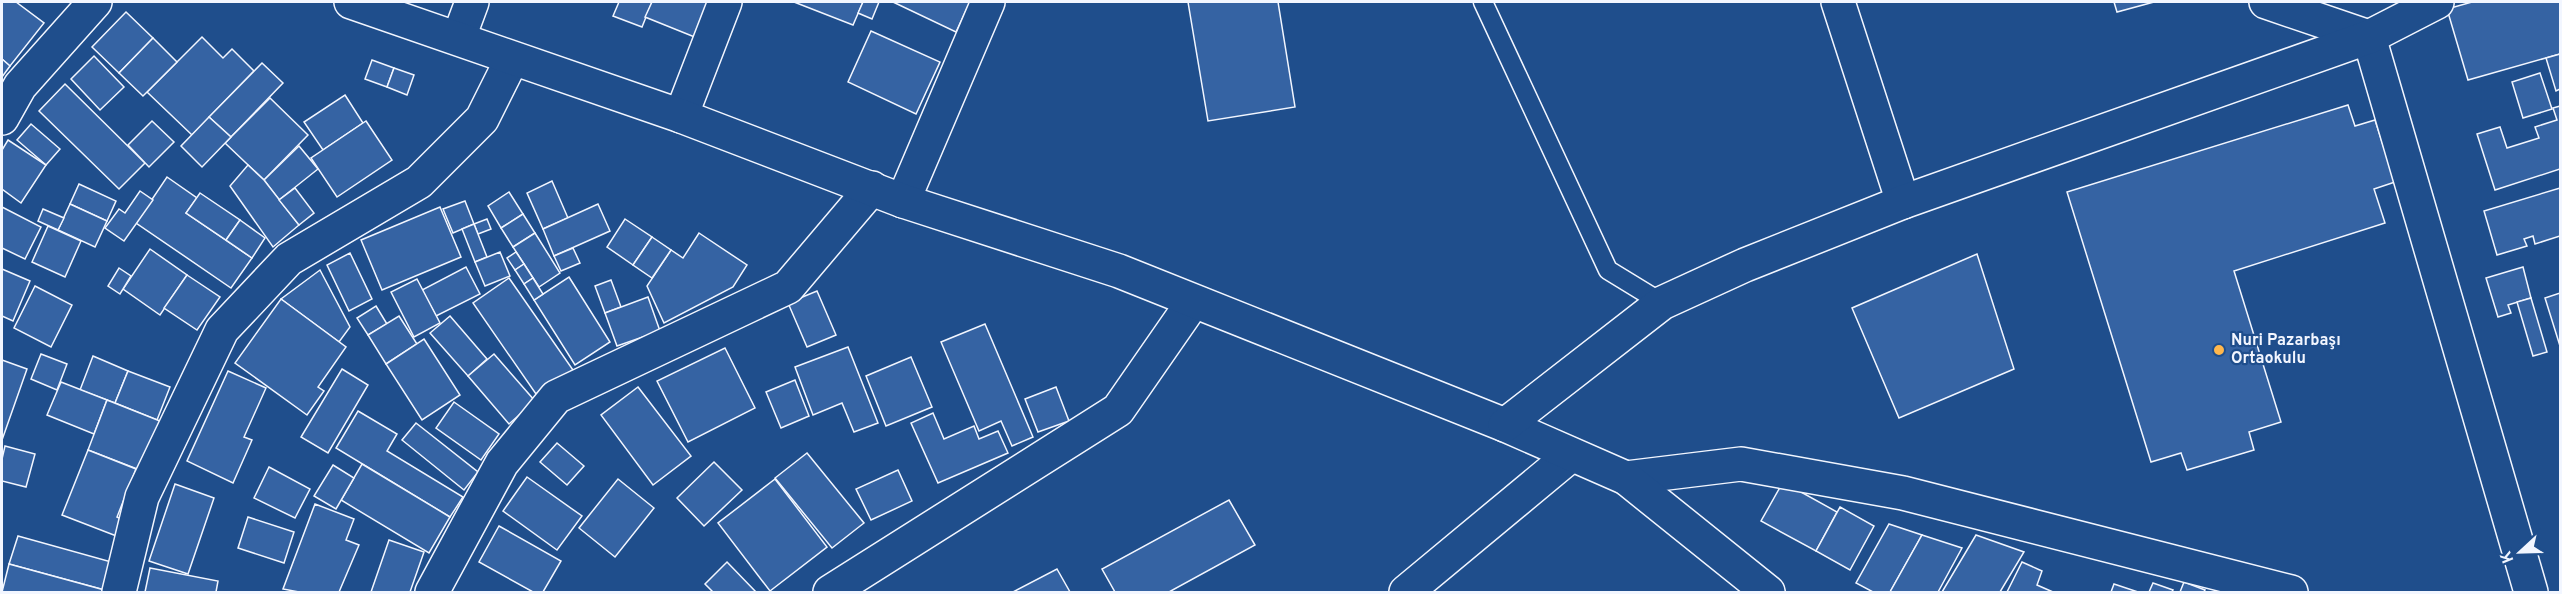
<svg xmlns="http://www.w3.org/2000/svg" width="2562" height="594" font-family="Overpass,sans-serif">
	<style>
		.building { fill: #3563a3; stroke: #f2f6ff; stroke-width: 1.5 }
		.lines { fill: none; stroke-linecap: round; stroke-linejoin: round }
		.lane-casing { stroke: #f2f6ff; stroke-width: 21 }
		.street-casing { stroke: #f2f6ff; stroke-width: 36 }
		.secondary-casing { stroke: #f2f6ff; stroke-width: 36 }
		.lane { stroke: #1f4e8c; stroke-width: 18 }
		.street { stroke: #1f4e8c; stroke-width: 33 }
		.secondary { stroke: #1f4e8c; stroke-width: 33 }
		.poi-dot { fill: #ffb74d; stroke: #1f4e8c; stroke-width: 2 }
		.labels { text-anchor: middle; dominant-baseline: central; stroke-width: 4.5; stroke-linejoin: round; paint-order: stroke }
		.poi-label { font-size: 16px; font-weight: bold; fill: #f2f6ff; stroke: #1f4e8c; text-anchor: start }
	</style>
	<rect width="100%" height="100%" fill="#1f4e8c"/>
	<g class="building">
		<polygon points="2,2 16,2 44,23 10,66 2,59"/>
		<polygon points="619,2 652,2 642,27 613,16"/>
		<polygon points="652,2 716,2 702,40 645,17"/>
		<polygon points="794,2 863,2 853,25"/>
		<polygon points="863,2 879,2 872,19 858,13"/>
		<polygon points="893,2 970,2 956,32"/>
		<polygon points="1188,2 1278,2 1295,107 1208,121"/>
		<polygon points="2114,2 2154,2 2117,12"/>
		<polygon points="2472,2 2560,2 2560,54 2468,80 2447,9"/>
		<polygon points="126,12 153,38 119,73 92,47"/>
		<polygon points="871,31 940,62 916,114 848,82"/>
		<polygon points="202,37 223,58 232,49 254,71 192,135 147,92"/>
		<polygon points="153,38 177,62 143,96 119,73"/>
		<polygon points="2560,54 2560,89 2556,91 2546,58"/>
		<polygon points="94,56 124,87 100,110 71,79"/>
		<polygon points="2,59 10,66 2,77"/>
		<polygon points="372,60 394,68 387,87 365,79"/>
		<polygon points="262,63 283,83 231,137 209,117"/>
		<polygon points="394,68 414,75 407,95 387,87"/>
		<polygon points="2540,73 2552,109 2523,118 2512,82"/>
		<polygon points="65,84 145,163 119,189 39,111"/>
		<polygon points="345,95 363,123 323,150 304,122"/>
		<polygon points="270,98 308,135 264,180 225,143"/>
		<polygon points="2348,105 2355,126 2375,120 2395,182 2374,189 2385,223 2234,271 2281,422 2249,432 2254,450 2187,470 2181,453 2151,462 2067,192"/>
		<polygon points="2560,106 2560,169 2495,190 2477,134 2500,127 2507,148 2539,138 2535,127 2557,120 2553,108"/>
		<polygon points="209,117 231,137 202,167 181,146"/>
		<polygon points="152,121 174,142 149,167 128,145"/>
		<polygon points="366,121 392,160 337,197 311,158"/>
		<polygon points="31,124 60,149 46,165 17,140"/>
		<polygon points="8,140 46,165 21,203 2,189 2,150"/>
		<polygon points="299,146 318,169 279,200 264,180"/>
		<polygon points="248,165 264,180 299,225 273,247 230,186"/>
		<polygon points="167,177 197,198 186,213 252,258 231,288 136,223"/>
		<polygon points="552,181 568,218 543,229 527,193"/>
		<polygon points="79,184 116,201 107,221 70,204"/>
		<polygon points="295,188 314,213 299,225 279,200"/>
		<polygon points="2560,188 2560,236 2535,244 2533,236 2524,239 2527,246 2497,255 2484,211"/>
		<polygon points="140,191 153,200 124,241 105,228 119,209 125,213"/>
		<polygon points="509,192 523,214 501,228 488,206"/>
		<polygon points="200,193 240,220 226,240 186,213"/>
		<polygon points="465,201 474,224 453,233 443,209"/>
		<polygon points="70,204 107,221 95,247 58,230"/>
		<polygon points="598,204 610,231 554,256 543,229"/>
		<polygon points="2,207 41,227 25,259 2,248"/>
		<polygon points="440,207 461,257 382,290 361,240"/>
		<polygon points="43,209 64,218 58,230 38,221"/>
		<polygon points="523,214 535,233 513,247 501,228"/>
		<polygon points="487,219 491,229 478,234 474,224"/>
		<polygon points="625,219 652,237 633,265 607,247"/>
		<polygon points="240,220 265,238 252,258 226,240"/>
		<polygon points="474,224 487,257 475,262 462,229"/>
		<polygon points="48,226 81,241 65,277 32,262"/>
		<polygon points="535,233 560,273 539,287 513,247"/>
		<polygon points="699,233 747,265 733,287 664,323 647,286 671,250 683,258"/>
		<polygon points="652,237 671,250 652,278 633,265"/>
		<polygon points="573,248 580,263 561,271 554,256"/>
		<polygon points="150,249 187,275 160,315 123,289"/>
		<polygon points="500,252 510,276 485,286 475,262"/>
		<polygon points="516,252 524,264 515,270 507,258"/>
		<polygon points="350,253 372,299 349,311 327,265"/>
		<polygon points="1977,254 2014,369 1899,418 1852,308"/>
		<polygon points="524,264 533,278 524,284 515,270"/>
		<polygon points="466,267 480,294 436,316 422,290"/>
		<polygon points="2523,267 2531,298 2508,305 2511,313 2498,317 2486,278"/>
		<polygon points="119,268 131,276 120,294 108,286"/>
		<polygon points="2,269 30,281 13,321 2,316"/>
		<polygon points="320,270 350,327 339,342 281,299"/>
		<polygon points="187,275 220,297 197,330 164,308"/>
		<polygon points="569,277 610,342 575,365 534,300"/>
		<polygon points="509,278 573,370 536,394 473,303"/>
		<polygon points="533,278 543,294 534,300 524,284"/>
		<polygon points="417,279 440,323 414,337 391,292"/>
		<polygon points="611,280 621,307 605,313 595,286"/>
		<polygon points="35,286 72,305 51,347 14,328"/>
		<polygon points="817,291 836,335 807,347 788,303"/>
		<polygon points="2560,293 2560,346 2545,298"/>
		<polygon points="648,297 660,331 617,346 605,313"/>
		<polygon points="2531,298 2547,352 2533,356 2517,302"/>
		<polygon points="281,299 346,347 318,387 324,391 307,415 235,363"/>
		<polygon points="376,306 387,324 368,335 357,318"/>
		<polygon points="399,316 417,344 386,364 368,335"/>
		<polygon points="450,316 487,359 468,376 430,333"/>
		<polygon points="985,324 1033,437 1012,446 1001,421 979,431 941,342"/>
		<polygon points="424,339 460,395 422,420 386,364"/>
		<polygon points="848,347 878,423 854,432 842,403 813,415 795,367"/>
		<polygon points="725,348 755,408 688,442 657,381"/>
		<polygon points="41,354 67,364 57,390 31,379"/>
		<polygon points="494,354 535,401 509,424 468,376"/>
		<polygon points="93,356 128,371 115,403 80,390"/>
		<polygon points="911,357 932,407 886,426 866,376"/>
		<polygon points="2,360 27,369 2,440"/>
		<polygon points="342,369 368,385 328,453 301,437"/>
		<polygon points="128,371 170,387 157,420 115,403"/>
		<polygon points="228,371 266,388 244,437 252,440 233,483 187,461"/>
		<polygon points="795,380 809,416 781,428 766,392"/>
		<polygon points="61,382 107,400 94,434 47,415"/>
		<polygon points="638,387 691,456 653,485 601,415"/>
		<polygon points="1056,387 1069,421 1038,432 1025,399"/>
		<polygon points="107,400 170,425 150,474 88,450"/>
		<polygon points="454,402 499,434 481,460 436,428"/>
		<polygon points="358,411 397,434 387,451 463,497 450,517 336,448"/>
		<polygon points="933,413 944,439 974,426 979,439 998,431 1008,453 938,483 911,423"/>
		<polygon points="416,423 478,472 464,490 402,440"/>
		<polygon points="557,443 584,466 567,485 540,462"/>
		<polygon points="5,446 35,454 26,487 2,481 2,459"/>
		<polygon points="88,450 136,469 117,517 126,521 119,537 62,515"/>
		<polygon points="807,453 864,523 832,548 775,478"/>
		<polygon points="714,462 742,490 704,526 677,498"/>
		<polygon points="362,464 450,517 429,553 341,500"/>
		<polygon points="333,465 354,478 336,509 314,496"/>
		<polygon points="269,467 310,489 295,518 254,498"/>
		<polygon points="898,470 912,501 871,520 856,489"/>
		<polygon points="527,477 582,516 557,550 503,511"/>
		<polygon points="618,479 654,508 615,557 579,528"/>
		<polygon points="775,479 827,547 770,591 718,523"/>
		<polygon points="1783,482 1837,512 1816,551 1761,521"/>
		<polygon points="175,484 214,498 188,574 149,561"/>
		<polygon points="1229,500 1255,545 1169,592 1115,592 1102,569"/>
		<polygon points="315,504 354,519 346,540 359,545 339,592 299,592 283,589"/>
		<polygon points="1840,507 1874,526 1850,570 1816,551"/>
		<polygon points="248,517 294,532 284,563 238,548"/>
		<polygon points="1889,524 1922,535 1890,592 1873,592 1856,583"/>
		<polygon points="499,526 561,561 543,592 533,592 479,562"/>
		<polygon points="1922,535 1962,548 1938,592 1890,592"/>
		<polygon points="1976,535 2024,552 2000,592 1942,592"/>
		<polygon points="18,536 115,563 108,591 9,564"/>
		<polygon points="389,540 424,552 410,592 371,592"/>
		<polygon points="727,562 756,592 713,592 705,584"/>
		<polygon points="2022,562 2042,571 2037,585 2053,592 2007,592"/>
		<polygon points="9,564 108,591 107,592 2,592"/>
		<polygon points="150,568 218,581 216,592 145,592"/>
		<polygon points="1057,569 1070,592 1013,592"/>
		<polygon points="2184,582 2205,590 2204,592 2180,592"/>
		<polygon points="2153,583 2173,590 2172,592 2149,592"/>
		<polygon points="2114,584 2138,592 2111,592"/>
	</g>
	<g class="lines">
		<g class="lane-casing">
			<polyline id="lane" points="1483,2 1608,270 1662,303"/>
		</g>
		<g class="street-casing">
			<g id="street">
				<polyline points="1838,2 1903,202"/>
				<polyline points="2266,2 2369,37"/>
				<polyline points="459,37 472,2"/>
				<polyline points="681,116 725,2"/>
				<polyline points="2,118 20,86 95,2"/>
				<polyline points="903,201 988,2"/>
				<polyline points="1626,478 1741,464 1903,493 2291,592"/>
				<polyline points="119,592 142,497 222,330 289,259 419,182 482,119 512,59"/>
				<polyline points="432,592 502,463 556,397 788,287 872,188"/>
				<polyline points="830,592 1118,410 1193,302"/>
				<polyline points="1406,592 1571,455"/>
			</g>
		</g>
		<g class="secondary-casing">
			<g id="secondary">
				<polyline points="351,2 681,116 903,201 1119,271 1505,425 1626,478 1768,592"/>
				<polyline points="2369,37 2531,592"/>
				<polyline points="1505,425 1662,303 1745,265 1903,202 2369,37 2437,2"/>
			</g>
		</g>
		<use href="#lane" class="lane"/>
		<use href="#street" class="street"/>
		<use href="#secondary" class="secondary"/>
	</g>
	<circle class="poi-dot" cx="2219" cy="350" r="6"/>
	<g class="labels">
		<g class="poi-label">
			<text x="2231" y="341">Nuri Pazarbaşı<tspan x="2231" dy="18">Ortaokulu</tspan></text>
		</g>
	</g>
	<rect width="2562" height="594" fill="none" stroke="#f2f6ff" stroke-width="6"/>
	<g transform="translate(2520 552) rotate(248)" stroke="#1f4e8c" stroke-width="4.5" paint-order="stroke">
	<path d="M0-4.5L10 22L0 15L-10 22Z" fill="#f2f6ff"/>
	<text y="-9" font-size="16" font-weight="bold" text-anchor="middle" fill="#f2f6ff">K</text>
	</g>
</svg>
